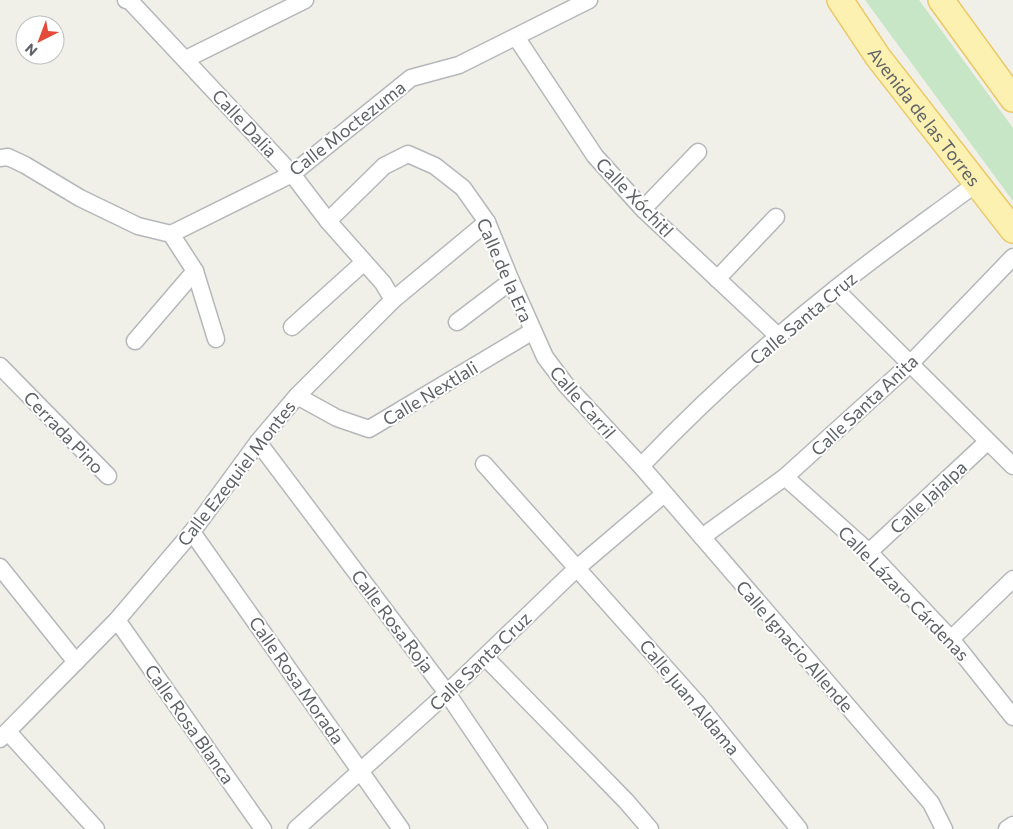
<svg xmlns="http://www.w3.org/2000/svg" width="1013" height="829" font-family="Commissioner,sans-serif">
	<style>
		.green { fill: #c6e6c6 }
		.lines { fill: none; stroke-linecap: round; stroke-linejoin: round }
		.minor-casing { stroke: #b5b8bb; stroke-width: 19 }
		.primary-casing { stroke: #ecc865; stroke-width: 28 }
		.minor { stroke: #fff; stroke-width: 16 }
		.primary { stroke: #fcf1b1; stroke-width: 25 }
		.labels { text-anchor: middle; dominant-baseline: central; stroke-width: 4; stroke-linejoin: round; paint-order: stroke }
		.street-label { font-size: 18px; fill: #5f6367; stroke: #fff }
	</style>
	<rect width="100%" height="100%" fill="#f0efe8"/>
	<polygon class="green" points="865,0 919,0 1013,128 1013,201"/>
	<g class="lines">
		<g class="minor-casing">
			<g id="minor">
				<polyline points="126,0 130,1 292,174 328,221 383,283 393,300"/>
				<polyline points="516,37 595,156 643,209 778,336"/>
				<polyline points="186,59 305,0"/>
				<polyline points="0,158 8,157 25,165 80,198 138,226 171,234 292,174 411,78 459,65 589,0"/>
				<polyline points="643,209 698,152"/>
				<polyline points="328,221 384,166 408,154 435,166 463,188 487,222 511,281 545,357 566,385 641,466 931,803 944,829"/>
				<polyline points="195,271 216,339"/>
				<polyline points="717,279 776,217"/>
				<polyline points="835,289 1013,466"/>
				<polyline points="457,322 511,281"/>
				<polyline points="292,327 363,263"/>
				<polyline points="135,341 195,271 171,234"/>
				<polyline points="0,366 108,476"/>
				<polyline points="297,396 337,418 369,429 533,331"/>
				<polyline points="258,442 447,693 539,829"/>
				<polyline points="484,464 697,703 799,829"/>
				<path d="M 641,466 C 701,403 766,344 834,290 C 881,252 930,218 977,183"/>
				<polyline points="785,477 869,552 951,639 1013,717"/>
				<polyline points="192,532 401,829"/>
				<polyline points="702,537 785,477 909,365 1013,257"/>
				<polyline points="869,552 987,442"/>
				<polyline points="0,567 76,662"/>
				<polyline points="117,620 263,829"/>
				<polyline points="951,639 1013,579"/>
				<polyline points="485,657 626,801 650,829"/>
				<polyline points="8,732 96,829"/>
				<polyline points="0,739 117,620 192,532 258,442 297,396 393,300 487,222"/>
				<polyline points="296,829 447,693 577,568 664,494"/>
				<polyline points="1007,829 1013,825"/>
			</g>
		</g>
		<g class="primary-casing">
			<g id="primary">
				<path id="s1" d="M 840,0 L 878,57 L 1013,230"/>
				<polyline points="941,0 1013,99"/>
			</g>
		</g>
		<use href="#minor" class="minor"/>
		<use href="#primary" class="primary"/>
	</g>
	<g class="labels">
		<g class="street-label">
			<text stroke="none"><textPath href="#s1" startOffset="144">Avenida de las Torres</textPath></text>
			<text transform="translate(245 123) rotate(47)">Calle Dalia</text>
			<text transform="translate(347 128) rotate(-38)">Calle Moctezuma</text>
			<text transform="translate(635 197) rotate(46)">Calle Xóchitl</text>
			<text transform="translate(505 270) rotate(66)">Calle de la Era</text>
			<text transform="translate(803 318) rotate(-40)">Calle Santa Cruz</text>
			<text transform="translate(430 393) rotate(-31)">Calle Nextlali</text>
			<text transform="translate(583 402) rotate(49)">Calle Carril</text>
			<text transform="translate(864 405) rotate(-43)">Calle Santa Anita</text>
			<text transform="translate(64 432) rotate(46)">Cerrada Pino</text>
			<text transform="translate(236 473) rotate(-52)">Calle Ezequiel Montes</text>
			<text transform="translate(928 497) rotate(-43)">Calle Jajalpa</text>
			<text transform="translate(904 593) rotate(46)">Calle Lázaro Cárdenas</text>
			<text transform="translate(393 621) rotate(53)">Calle Rosa Roja</text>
			<text transform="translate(795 646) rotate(49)">Calle Ignacio Allende</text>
			<text transform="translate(480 661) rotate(-44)">Calle Santa Cruz</text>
			<text transform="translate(297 680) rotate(55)">Calle Rosa Morada</text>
			<text transform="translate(690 697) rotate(50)">Calle Juan Aldama</text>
			<text transform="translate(190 724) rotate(55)">Calle Rosa Blanca</text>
		</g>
	</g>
	<g transform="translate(40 40) rotate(222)"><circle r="24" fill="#ffffff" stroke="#bfc1c2"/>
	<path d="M0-4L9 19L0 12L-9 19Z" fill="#e34b3b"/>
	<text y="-8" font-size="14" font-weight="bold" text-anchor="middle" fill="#5f6367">N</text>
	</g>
</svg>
